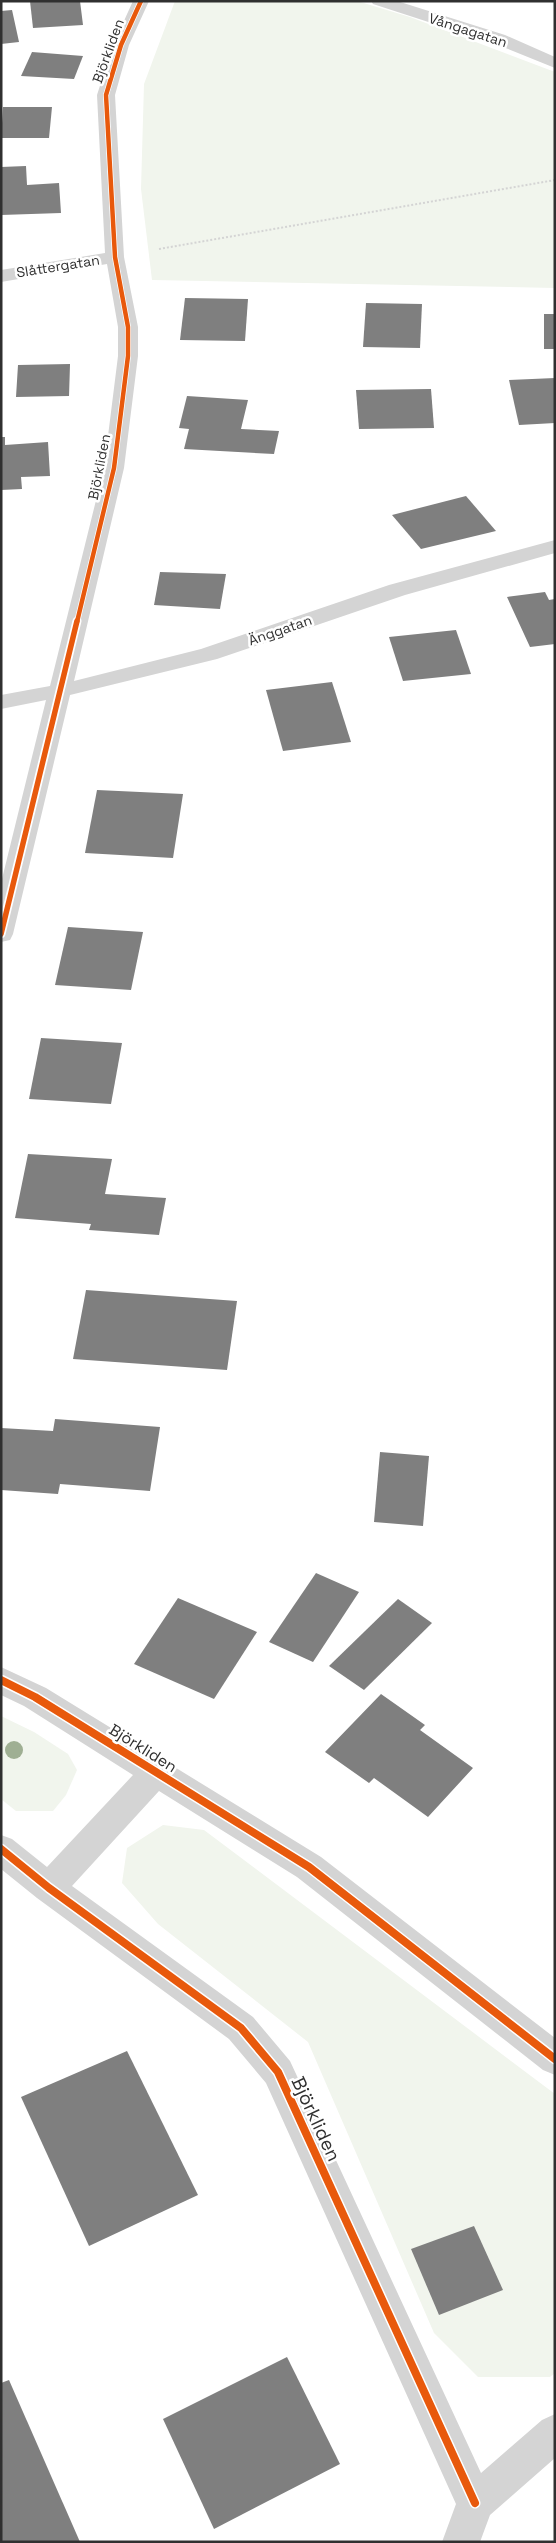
<svg xmlns="http://www.w3.org/2000/svg" width="556" height="2543" font-family="'Space Grotesk',sans-serif">
	<style>
		.green { fill: #f1f5ed }
		.building { fill: #7f7f7f }
		.lines { fill: none; stroke-linecap: round; stroke-linejoin: round }
		.path { stroke: #d4d4d4; stroke-width: 2; stroke-dasharray: 2 2; stroke-linecap: butt }
		.minor { fill: #d4d4d4; fill-rule: evenodd }
		.cycleway-far2-casing { stroke: #fff; stroke-width: 6 }
		.cycleway-far1-casing { stroke: #fff; stroke-width: 9 }
		.cycleway-casing { stroke: #fff; stroke-width: 11 }
		.cycleway-far2 { stroke: #e8590c; stroke-width: 4.5 }
		.cycleway-far1 { stroke: #e8590c; stroke-width: 5.5 }
		.cycleway { stroke: #e8590c; stroke-width: 8 }
		.tree { fill: #9faf93 }
		.labels { text-anchor: middle; dominant-baseline: central; stroke-width: 5; stroke-linejoin: round; paint-order: stroke }
		.far-street-label { font-size: 14px; fill: #303030; stroke: #fff }
		.street-label { font-size: 16px; fill: #303030; stroke: #fff }
		.near-street-label { font-size: 19px; fill: #303030; stroke: #fff }
	</style>
	<rect width="100%" height="100%" fill="#fff"/>
	<g class="green">
		<polygon points="175,1 357,1 410,17 555,72 555,288 152,280 141,189 144,84"/>
		<polygon points="1,1716 34,1732 68,1754 77,1770 66,1795 53,1811 16,1811 1,1799"/>
		<polygon points="163,1825 204,1830 555,2094 555,2373 550,2377 478,2377 434,2333 308,2042 158,1924 122,1883 127,1848"/>
	</g>
	<g class="building">
		<polygon points="30,1 80,1 83,25 33,28"/>
		<polygon points="12,10 19,42 1,44 1,11"/>
		<polygon points="32,52 83,56 74,79 21,76"/>
		<polygon points="3,107 52,107 49,138 1,138"/>
		<polygon points="26,166 27,185 59,183 61,213 1,215 1,167"/>
		<polygon points="185,298 248,299 245,341 180,340"/>
		<polygon points="366,303 422,304 420,348 363,347"/>
		<rect x="544" y="314" width="11" height="35"/>
		<polygon points="70,364 69,396 16,397 18,365"/>
		<polygon points="555,378 555,423 519,425 509,380"/>
		<polygon points="431,389 434,428 359,429 356,390"/>
		<polygon points="187,396 248,400 241,429 279,431 274,454 184,449 189,429 179,428"/>
		<polygon points="1,437 5,437 5,445 48,442 50,476 21,477 22,489 1,490"/>
		<polygon points="466,496 496,531 421,549 392,515"/>
		<polygon points="160,572 226,574 220,609 154,605"/>
		<polygon points="545,592 549,600 555,599 555,644 530,647 507,597"/>
		<polygon points="456,630 471,674 403,681 389,637"/>
		<polygon points="332,682 351,742 283,751 266,690"/>
		<polygon points="97,790 183,794 173,858 85,853"/>
		<polygon points="68,927 143,932 131,990 55,985"/>
		<polygon points="41,1038 122,1043 111,1104 29,1099"/>
		<polygon points="28,1154 112,1159 105,1194 166,1198 159,1235 89,1230 91,1224 15,1218"/>
		<polygon points="86,1290 237,1301 227,1370 73,1359"/>
		<polygon points="55,1419 160,1427 150,1491 60,1484 58,1494 1,1490 1,1428 53,1431"/>
		<polygon points="380,1452 429,1456 423,1526 374,1522"/>
		<polygon points="316,1573 359,1592 313,1662 269,1642"/>
		<polygon points="178,1598 257,1632 214,1699 134,1664"/>
		<polygon points="398,1599 432,1623 364,1690 329,1666"/>
		<polygon points="381,1694 425,1725 420,1730 473,1768 428,1817 374,1778 369,1783 325,1752"/>
		<polygon points="127,2051 198,2195 89,2246 21,2097"/>
		<polygon points="474,2226 503,2290 439,2315 411,2249"/>
		<polygon points="287,2357 340,2464 214,2529 163,2419"/>
		<polygon points="9,2380 80,2542 1,2542 1,2383"/>
	</g>
	<g class="lines">
		<polyline class="path" points="159,249 555,180"/>
		<g class="minor">
			<polygon points="133,1 149,1 129,45 115,95 124,257 138,327 138,356 124,468 74,681 201,649 389,585 555,540 555,553 405,595 217,659 70,695 13,934 10,940 1,942 1,883 46,700 1,709 1,695 50,686 104,468 118,356 118,327 107,264 1,282 1,270 105,253 97,95 113,45"/>
			<polygon points="371,1 397,1 505,35 555,57 555,68 493,43 373,4"/>
			<polygon points="1,1667 46,1688 321,1857 555,2038 555,2075 543,2070 297,1877 159,1791 72,1886 253,2017 290,2061 481,2473 542,2420 555,2414 555,2458 490,2515 480,2542 442,2542 456,2504 266,2083 229,2039 37,1898 1,1869 1,1835 12,1839 47,1867 133,1775 24,1706 1,1695"/>
		</g>
		<g class="cycleway-far2-casing">
			<polyline id="cycleway-far2" points="77,622 114,468 128,356 128,327 115,257 106,95 121,45 141,1"/>
		</g>
		<g class="cycleway-far1-casing">
			<polyline id="cycleway-far1" points="1,934 77,621"/>
		</g>
		<g class="cycleway-casing">
			<g id="cycleway">
				<polyline points="1,1680 35,1697 309,1867 555,2059"/>
				<polyline points="1,1849 49,1888 241,2028 278,2072 475,2503"/>
			</g>
		</g>
		<use href="#cycleway-far2" class="cycleway-far2"/>
		<use href="#cycleway-far1" class="cycleway-far1"/>
		<use href="#cycleway" class="cycleway"/>
	</g>
	<circle class="tree" cx="14" cy="1750" r="9"/>
	<g class="labels">
		<g class="far-street-label">
			<text transform="translate(468 30) rotate(18)">Vångagatan</text>
			<text transform="translate(108 51) rotate(-70)">Björkliden</text>
			<text transform="translate(58 266) rotate(-9)">Slåttergatan</text>
			<text transform="translate(99 467) rotate(-79)">Björkliden</text>
			<text transform="translate(280 630) rotate(-19)">Änggatan</text>
		</g>
		<g class="street-label">
			<text transform="translate(143 1748) rotate(32)">Björkliden</text>
		</g>
		<g class="near-street-label">
			<text transform="translate(316 2119) rotate(65)">Björkliden</text>
		</g>
	</g>
	<rect width="556" height="2543" fill="none" stroke="#303030" stroke-width="5"/>
</svg>
